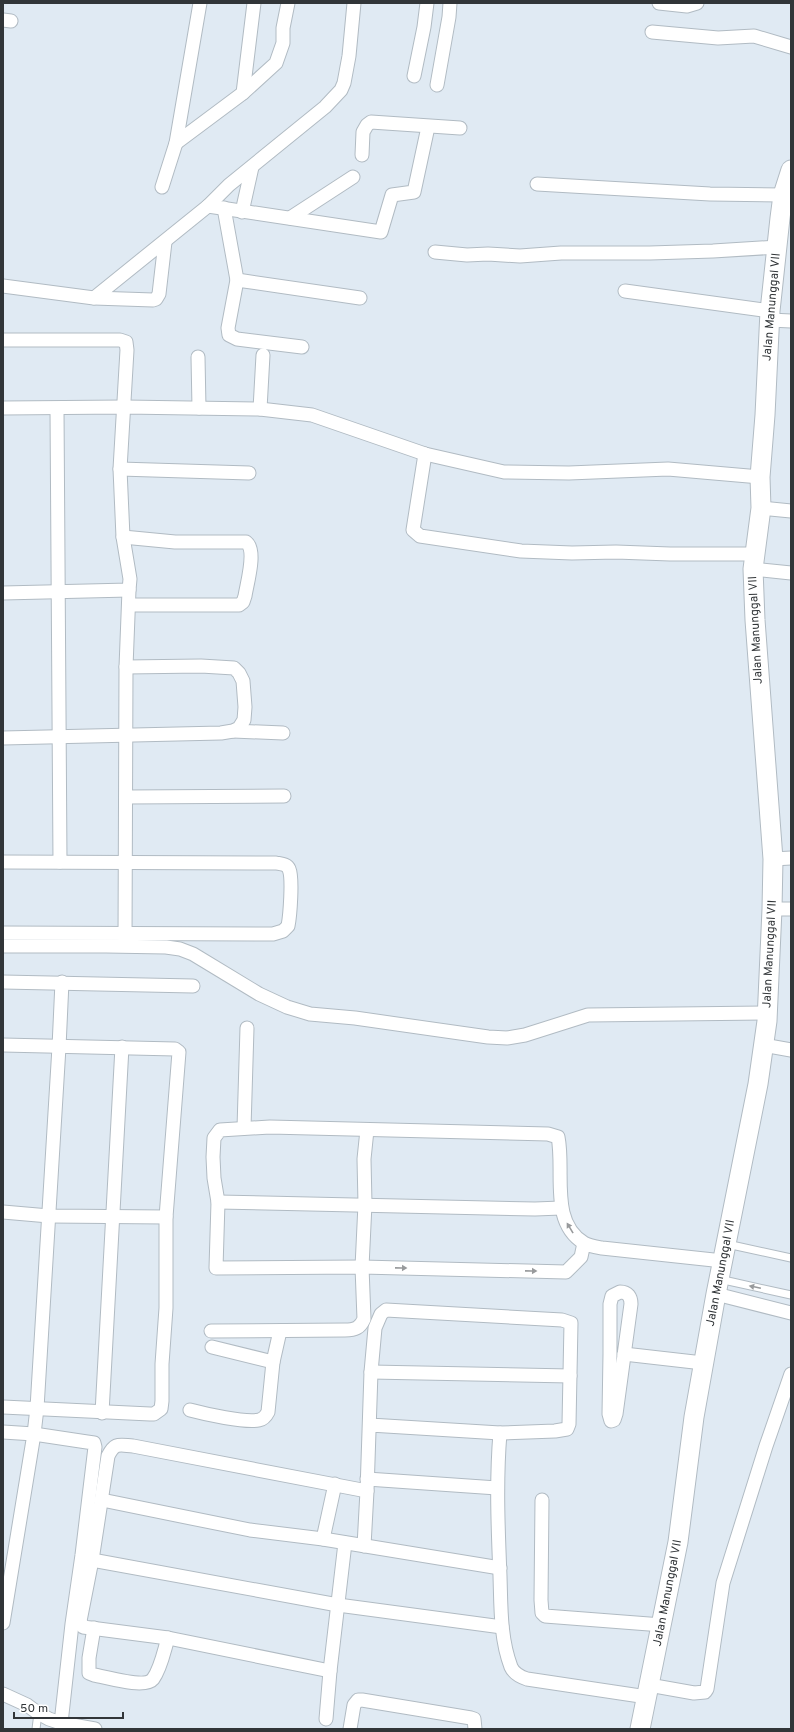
<svg xmlns="http://www.w3.org/2000/svg" width="794" height="1732" font-family="Overpass,sans-serif">
	<style>
		.lines { fill: none; stroke-linecap: round; stroke-linejoin: round }
		.lane-casing { stroke: #b1bbc3; stroke-width: 9 }
		.street-casing { stroke: #b1bbc3; stroke-width: 15 }
		.secondary-casing { stroke: #b1bbc3; stroke-width: 21 }
		.lane { stroke: #fff; stroke-width: 7 }
		.street { stroke: #fff; stroke-width: 13 }
		.secondary { stroke: #fff; stroke-width: 19 }
		.oneway { fill: #989a9c }
		.labels { text-anchor: middle; dominant-baseline: central; stroke-width: 3; stroke-linejoin: round; paint-order: stroke }
		.street-label { font-size: 12px; fill: #313538; stroke: #fff }
	</style>
	<rect width="100%" height="100%" fill="#e0eaf3"/>
	<g class="lines">
		<g class="lane-casing">
			<g id="lane">
				<polyline points="727,1244 791,1258"/>
				<polyline points="719,1279 791,1295"/>
				<polyline points="36,1729 38,1713"/>
			</g>
		</g>
		<g class="street-casing">
			<g id="street">
				<polyline points="659,3 687,6 697,3"/>
				<polyline points="3,20 11,21"/>
				<polyline points="652,32 718,38 754,36 791,47"/>
				<polyline points="414,76 424,27 427,3"/>
				<polyline points="437,85 449,17 450,3"/>
				<polyline points="243,93 254,3"/>
				<polyline points="176,143 243,93 276,63 283,43 283,28 288,3"/>
				<polyline points="362,155 363,132 367,125 371,122 460,128"/>
				<polyline points="537,184 710,194 783,195"/>
				<polyline points="162,187 176,143 200,3"/>
				<polyline points="208,206 381,232 392,195 414,192 428,127"/>
				<polyline points="224,208 237,280 228,328 229,335 237,339 302,347"/>
				<polyline points="242,212 252,167"/>
				<polyline points="290,218 353,177"/>
				<polyline points="435,252 467,255 488,254 520,256 561,253 650,253 713,251 778,247"/>
				<polyline points="237,280 360,298"/>
				<polyline points="3,286 94,298 208,206 229,185 325,107 341,90 344,83 349,56 354,3"/>
				<polyline points="625,291 770,311"/>
				<polyline points="94,298 153,300 156,299 159,294 165,242"/>
				<polyline points="770,320 791,321"/>
				<polyline points="3,340 120,340 126,342 127,350 120,469 123,537 130,579 129,590 3,593"/>
				<polyline points="198,357 199,408"/>
				<polyline points="3,408 125,407 260,409 312,415 425,454 504,472 569,473 668,469 760,477"/>
				<polyline points="57,409 60,862"/>
				<polyline points="260,409 263,355"/>
				<polyline points="425,454 413,530 420,536 521,551 572,553 616,552 670,554 754,554"/>
				<polyline points="120,469 249,473"/>
				<polyline points="761,508 791,511"/>
				<path d="M 123,537 L 175,542 L 246,542 C 257,550 247,583 245,596 L 243,602 L 239,605 L 129,605"/>
				<polyline points="753,569 791,573"/>
				<polyline points="233,731 283,733"/>
				<polyline points="3,738 221,733 233,731 239,728 244,720 245,707 243,681 239,673 234,668 201,666 126,667"/>
				<polyline points="126,797 284,796"/>
				<polyline points="773,859 791,858"/>
				<path d="M 3,862 L 276,863 C 281,864 287,864 289,869 C 293,878 290,916 288,926 L 283,931 L 273,934 L 3,933"/>
				<polyline points="772,909 791,909"/>
				<polyline points="125,941 126,667 129,590"/>
				<polyline points="3,946 106,946 166,947 180,949 193,954 259,994 287,1007 310,1014 355,1018 488,1037 507,1038 525,1035 588,1015 767,1013"/>
				<polyline points="3,982 193,986"/>
				<polyline points="3,1045 175,1049 179,1052 166,1217 166,1308 162,1364 162,1401 161,1409 154,1414 150,1414 3,1407"/>
				<polyline points="763,1045 791,1050"/>
				<polyline points="244,1128 247,1028"/>
				<polyline points="218,1202 535,1209 561,1208"/>
				<polyline points="3,1212 49,1216 166,1217"/>
				<path d="M 584,1243 L 581,1257 L 566,1272 L 362,1267 L 216,1268 L 218,1202 L 214,1178 L 213,1157 L 214,1138 L 220,1130 L 270,1127 L 548,1134 L 558,1137 C 565,1171 549,1222 584,1243 C 589,1246 596,1247 602,1248 L 723,1261"/>
				<path d="M 620,1292 C 628,1292 631,1297 631,1304 L 616,1414 L 614,1420 L 611,1421 L 609,1414 L 610,1354 L 610,1304 L 612,1296 Z"/>
				<polyline points="716,1294 791,1313"/>
				<path d="M 211,1331 L 345,1330 C 355,1330 360,1328 364,1319 L 362,1267 L 365,1204 L 364,1159 L 367,1130"/>
				<polyline points="212,1347 273,1362"/>
				<polyline points="624,1354 703,1363"/>
				<polyline points="371,1372 570,1376"/>
				<path d="M 190,1410 C 205,1414 245,1423 259,1420 C 264,1419 266,1416 268,1412 L 273,1362 L 280,1331"/>
				<polyline points="102,1413 122,1047"/>
				<polyline points="3,1432 34,1434 87,1442 94,1443 95,1447 82,1555 72,1624 61,1723"/>
				<path d="M 500,1433 C 496,1481 498,1528 500,1576 C 501,1606 500,1638 511,1667 C 514,1674 521,1677 527,1679 L 647,1697"/>
				<polyline points="367,1479 497,1488"/>
				<polyline points="102,1500 250,1530 323,1539 500,1568"/>
				<polyline points="542,1500 541,1600 542,1613 545,1616 662,1625"/>
				<polyline points="323,1539 335,1484"/>
				<polyline points="364,1546 367,1491 371,1372 375,1328 381,1314 386,1310 562,1320 571,1323 569,1424 567,1429 555,1431 500,1433 370,1425"/>
				<polyline points="92,1560 338,1605 502,1627"/>
				<polyline points="3,1623 34,1434 37,1408 59,1047 62,982"/>
				<path d="M 94,1628 L 89,1658 L 89,1673 L 94,1675 C 106,1677 145,1689 153,1679 C 161,1668 164,1651 168,1638"/>
				<path d="M 330,1671 L 168,1638 L 83,1627 L 80,1621 L 92,1560 L 108,1456 C 115,1442 119,1445 133,1446 L 367,1491"/>
				<polyline points="649,1685 694,1693 705,1692 707,1689 723,1583 766,1446 791,1374"/>
				<polyline points="3,1694 27,1705 38,1713 49,1719 61,1723 95,1729"/>
				<polyline points="326,1719 330,1671 345,1543"/>
				<polyline points="350,1729 354,1705 358,1700 362,1700 471,1718 474,1719 475,1729"/>
			</g>
		</g>
		<g class="secondary-casing">
			<polyline id="secondary" points="640,1729 678,1542 694,1417 716,1294 758,1084 767,1021 772,909 773,859 755,620 753,569 761,508 760,477 765,415 770,311 780,218 783,195 791,170"/>
		</g>
		<use href="#lane" class="lane"/>
		<use href="#street" class="street"/>
		<use href="#secondary" class="secondary"/>
	</g>
	<defs><path id="oneway-solid" d="M-6-.8H1V-3.2L6.5 0L1 3.2V.8H-6Z"/></defs>
	<g class="oneway">
		<use href="#oneway-solid" transform="translate(570 1228) rotate(-121)"/>
		<use href="#oneway-solid" transform="translate(401 1268) rotate(1)"/>
		<use href="#oneway-solid" transform="translate(531 1271) rotate(1)"/>
		<use href="#oneway-solid" transform="translate(755 1287) rotate(-168)"/>
	</g>
	<g class="labels">
		<g class="street-label">
			<text transform="translate(772 307) rotate(-85)">Jalan Manunggal VII</text>
			<text transform="translate(756 630) rotate(-93)">Jalan Manunggal VII</text>
			<text transform="translate(770 954) rotate(-87)">Jalan Manunggal VII</text>
			<text transform="translate(721 1273) rotate(-79)">Jalan Manunggal VII</text>
			<text transform="translate(668 1593) rotate(-79)">Jalan Manunggal VII</text>
		</g>
	</g>
	<rect width="794" height="1732" fill="none" stroke="#313538" stroke-width="8"/>
	<path d="M14 1712v6h109v-6" fill="none" stroke="#313538" stroke-width="2"/>
	<text x="20" y="1712" font-size="12" fill="#313538" stroke="#ffffff" stroke-width="3" paint-order="stroke">50 m</text>
</svg>
